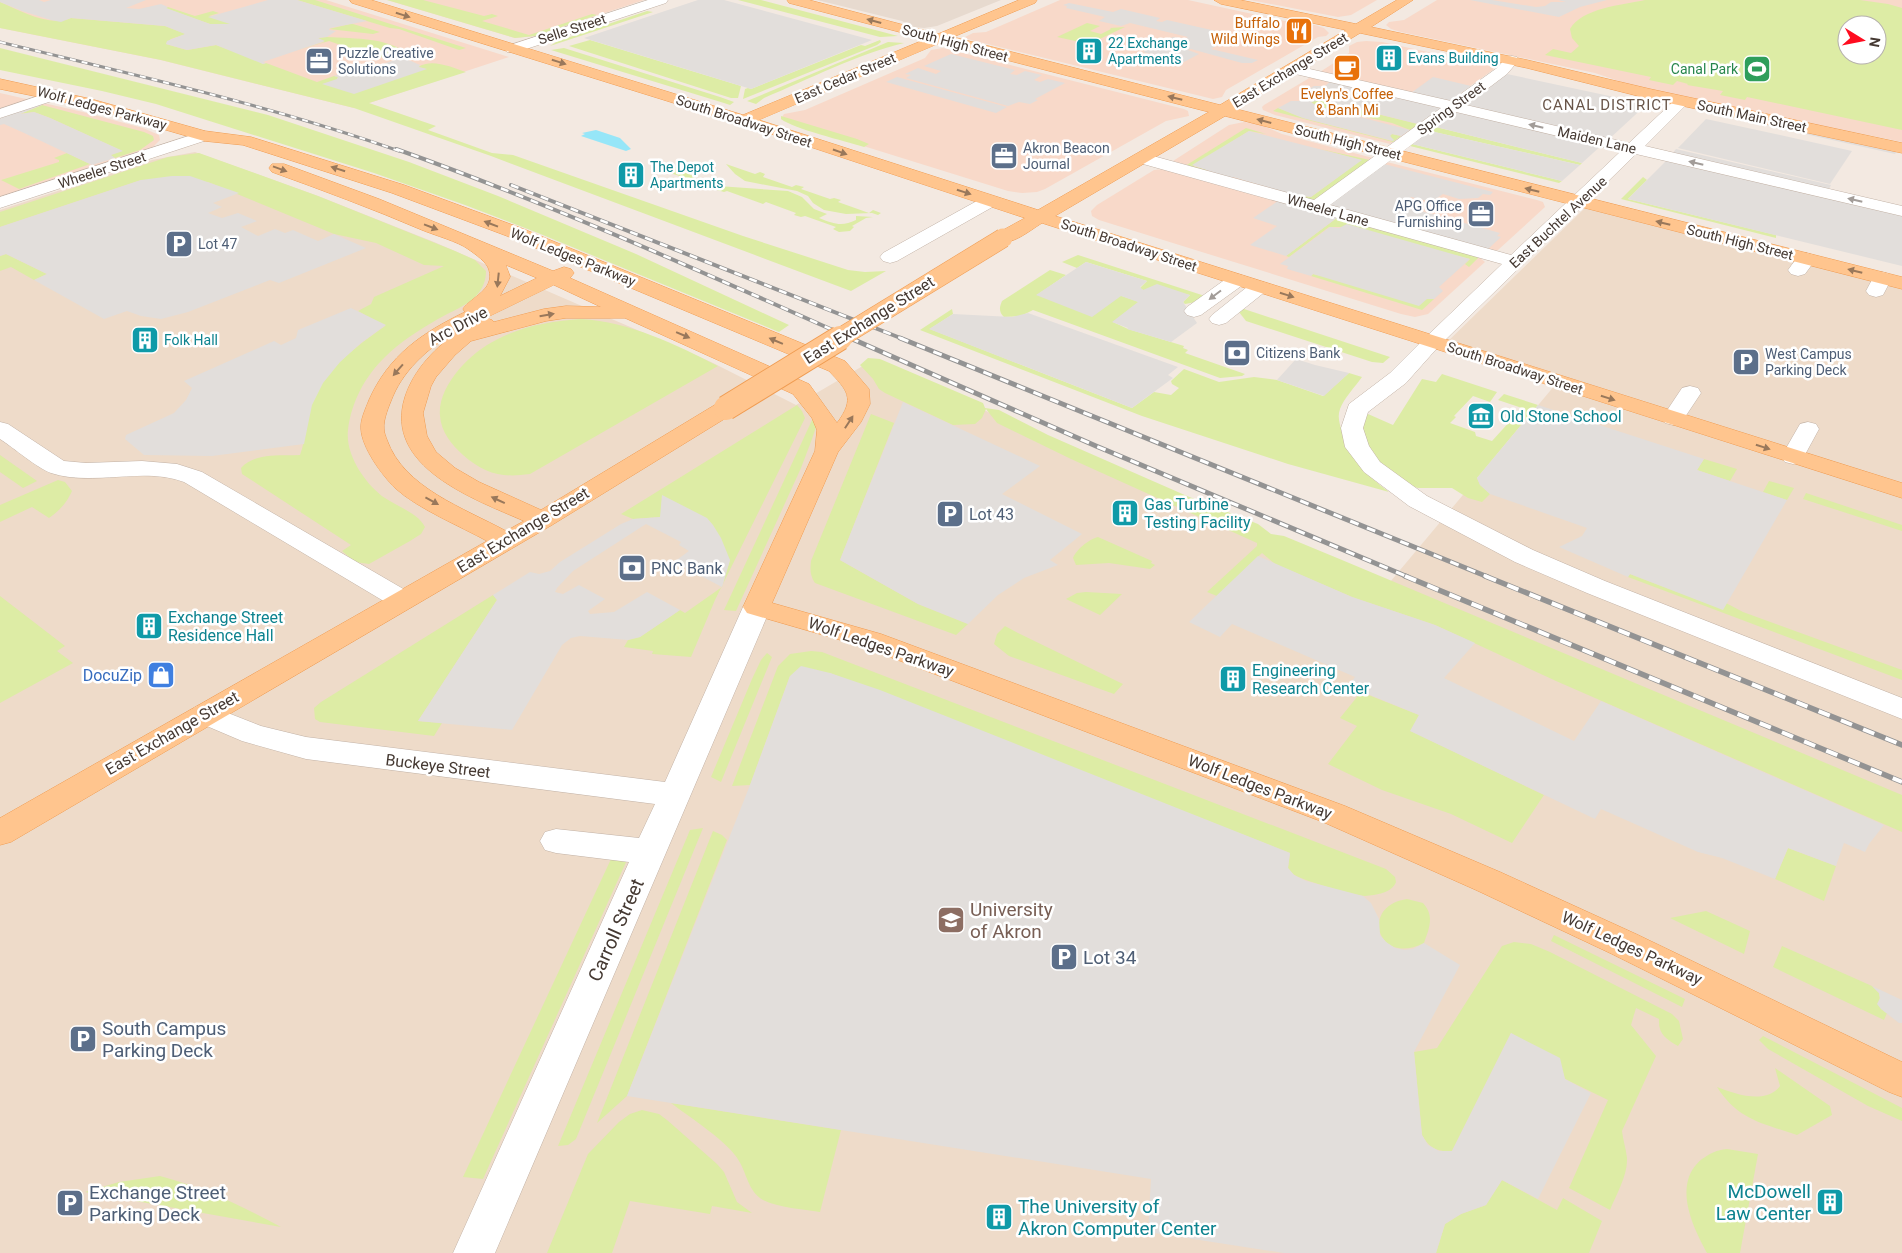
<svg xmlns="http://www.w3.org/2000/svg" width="1902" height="1253" font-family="Roboto,sans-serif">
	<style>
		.residential { fill: #e7dacf }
		.commercial { fill: #f8d9c9; fill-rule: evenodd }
		.education { fill: #eedbc9 }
		.green { fill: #ddeca5; fill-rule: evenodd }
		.parking { fill: #e2dedb }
		.water { fill: #96e6f8 }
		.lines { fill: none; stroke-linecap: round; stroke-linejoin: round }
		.minor-casing { stroke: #c2b2a6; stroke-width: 1 }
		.major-casing { stroke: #f09c52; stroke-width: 1 }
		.minor { fill: #fff; fill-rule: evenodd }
		.major { fill: #ffc58e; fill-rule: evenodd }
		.rail-far3-casing { stroke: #939393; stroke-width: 3 }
		.rail-far2-casing { stroke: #939393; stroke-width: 4 }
		.rail-far1-casing { stroke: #939393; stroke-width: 5 }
		.rail-casing { stroke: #939393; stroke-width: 5.5 }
		.rail-far3 { stroke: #fff; stroke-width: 2; stroke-dasharray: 6; stroke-linecap: butt }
		.rail-far2 { stroke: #fff; stroke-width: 2.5; stroke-dasharray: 8; stroke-linecap: butt }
		.rail-far1 { stroke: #fff; stroke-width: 3; stroke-dasharray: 9; stroke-linecap: butt }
		.rail { stroke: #fff; stroke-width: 4; stroke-dasharray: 12; stroke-linecap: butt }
		.major-bridge-far1-casing { stroke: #f09c52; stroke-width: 20; stroke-linecap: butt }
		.major-bridge-casing { stroke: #f09c52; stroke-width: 26; stroke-linecap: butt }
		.major-bridge-far1 { stroke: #ffc58e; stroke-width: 19 }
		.major-bridge { stroke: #ffc58e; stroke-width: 24 }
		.oneway { fill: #99785b }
		.oneway2 { fill: #a29c98 }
		.labels { text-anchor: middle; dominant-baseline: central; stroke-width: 5; stroke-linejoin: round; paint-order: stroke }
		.far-food-label { font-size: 14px; fill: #c56008; stroke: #fff; text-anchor: end }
		.far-street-label { font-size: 14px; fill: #453932; stroke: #fff }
		.far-culture-label { font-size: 14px; fill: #0d838f; stroke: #fff; text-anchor: start }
		.far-service-label { font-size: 14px; fill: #4e5e75; stroke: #fff; text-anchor: start }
		.far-leisure-label { font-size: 14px; fill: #27864d; stroke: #fff; text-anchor: end }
		.far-neighbourhood-label { font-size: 15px; letter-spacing: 1px; fill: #685448; stroke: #fff }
		.street-label { font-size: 16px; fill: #453932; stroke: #fff }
		.culture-label { font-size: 16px; fill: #0d838f; stroke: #fff; text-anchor: start }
		.service-label { font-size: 16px; fill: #4e5e75; stroke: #fff; text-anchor: start }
		.shop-label { font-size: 16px; fill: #366cbe; stroke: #fff; text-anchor: end }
		.near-education-label { font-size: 19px; fill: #785e54; stroke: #fff; text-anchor: start }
		.near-street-label { font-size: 19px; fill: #453932; stroke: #fff }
		.near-service-label { font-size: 19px; fill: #4e5e75; stroke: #fff; text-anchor: start }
		.near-culture-label { font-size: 19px; fill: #0d838f; stroke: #fff; text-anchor: end }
	</style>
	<rect width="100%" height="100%" fill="#f3e9e1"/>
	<polygon class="residential" points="817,0 1001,0 937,26 924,28 914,27 902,21"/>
	<g class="commercial">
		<polygon points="0,0 326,0 509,57 354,108 161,60 0,28"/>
		<polygon points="387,0 644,0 535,36 515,38"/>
		<polygon points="1060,0 1188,0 1294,23 1315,25 1324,28 1329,33 1326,36 1318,37 1226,90 1222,97 1213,99 963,38 973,33 986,32"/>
		<polygon points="1250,0 1377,0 1351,15 1338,17"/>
		<path d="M 1437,0 L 1902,0 L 1902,142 L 1642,89 L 1595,73 L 1401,32 L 1391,29 L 1386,25 L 1389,22 L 1404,20 ZM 1847,25 L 1877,25 L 1877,55 L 1847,55 Z"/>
		<polygon points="1366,41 1382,42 1497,67 1449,101 1320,72 1349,53 1349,46 1357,42"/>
		<polygon points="943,48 1184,109 1188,111 1189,116 1166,121 1045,189 1037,192 1022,193 1008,191 796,125 781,119 784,114 805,110 925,58 931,50"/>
		<polygon points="1311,77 1444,107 1390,144 1275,115 1263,110 1262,107 1264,105"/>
		<polygon points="0,93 83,112 143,128 159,135 160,140 153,147 141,151 0,197"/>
		<polygon points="1244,122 1259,124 1282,134 1373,158 1314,202 1173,161 1229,125"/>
		<polygon points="1387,162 1537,200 1543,202 1545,207 1498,250 1493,251 1326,206"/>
		<polygon points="1163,169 1479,257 1485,262 1428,314 1415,317 1401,314 1099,220 1092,216 1091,211 1097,205 1154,170"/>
	</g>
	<polygon class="education" points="195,152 318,196 434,242 711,362 796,405 873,360 1249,530 1385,588 1555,385 1442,347 1587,206 1902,286 1902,1253 0,1253 0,210 152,160"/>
	<g class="green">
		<polygon points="297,0 315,0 466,48 459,50 399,29 390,28"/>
		<polygon points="387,0 423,0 484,16 492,14 498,16 482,21 529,35 592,14 597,15 535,36 515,38"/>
		<polygon points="738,0 761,0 898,36 880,37"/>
		<path d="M 1645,0 L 1860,0 L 1888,4 L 1902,8 L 1902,130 L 1747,97 L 1745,100 L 1720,95 L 1723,91 L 1687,85 L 1688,84 L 1677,81 L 1673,85 L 1649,80 L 1651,77 L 1545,55 L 1553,49 L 1571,53 L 1579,46 L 1572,38 L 1570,29 C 1582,8 1622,5 1645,0 ZM 1847,25 L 1877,25 L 1877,55 L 1847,55 Z"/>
		<path d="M 0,2 C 21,11 49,27 71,18 L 165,26 L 186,34 L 171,39 L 166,44 L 187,50 L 216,45 L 250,57 L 263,64 L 266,63 L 317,82 L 334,76 L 338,77 L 337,79 L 426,69 L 418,67 C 432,58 451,67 466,72 L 369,103 L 436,126 L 428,130 L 492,153 L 513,155 L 743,236 L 848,270 L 865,272 L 886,271 L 851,291 L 491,156 L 354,108 L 161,60 L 0,28 Z"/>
		<polygon points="168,7 195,16 213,11 219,13 209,16 247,20 256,24 210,24 165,8"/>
		<polygon points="647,11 653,12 550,46 558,41"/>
		<polygon points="1087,23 1100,26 1090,31 1101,34 1111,29 1110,28 1125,27 1089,44 1057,37"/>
		<polygon points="350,24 353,24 380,32 373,34 329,29"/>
		<path d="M 327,37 C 353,39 395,36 413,60 C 401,61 389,54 378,58 L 329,41 L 291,52 L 324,42 L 318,38 Z"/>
		<polygon points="590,40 741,86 738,98 731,98 569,46"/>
		<polygon points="880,40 881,42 877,45 743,99 745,89 748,88 751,89 861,45 865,46"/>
		<path d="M 888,42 L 904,43 C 858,54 809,79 764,98 L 756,104 L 747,101 Z"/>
		<polygon points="0,48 268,115 409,162 498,196 636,254 789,325 779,332 538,233 465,205 374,173 156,104 102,91 0,70"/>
		<polygon points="564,48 720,97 734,102 730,105 724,103 551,50"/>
		<polygon points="1313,100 1321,100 1418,124 1410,130 1392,123 1317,106 1311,103"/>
		<polygon points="42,105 144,132 153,136 154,140 140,150 115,158 110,155 122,151 50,118 34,112 20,114"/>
		<polygon points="1278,108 1303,118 1392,141 1390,135 1392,134 1401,136 1393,142 1273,111"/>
		<path d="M 781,116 L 857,139 L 869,144 L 864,147 C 845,141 794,129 781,119 Z"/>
		<polygon points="1436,127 1582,163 1580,165 1430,131"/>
		<polygon points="1246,128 1266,134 1249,131 1193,166 1208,170 1206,171 1185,166"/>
		<polygon points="1412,144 1562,181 1559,183 1410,146"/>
		<polygon points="1320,149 1370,160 1314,202 1291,194 1311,197 1361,160"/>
		<polygon points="67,153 90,164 19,189 1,180 59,162 59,160 54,158"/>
		<path d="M 199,153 L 318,196 L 455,251 L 475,260 L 486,271 C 486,280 483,288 477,295 C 467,306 450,312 438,319 C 419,330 400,342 385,357 C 365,376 351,403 348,430 C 345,455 366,485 385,498 C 398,507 418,513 425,527 L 421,534 L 410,541 L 369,564 L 355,562 L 342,551 L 351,545 L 242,474 L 241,468 C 255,452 281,456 300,455 C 306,439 306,421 311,405 C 323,370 357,346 385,326 L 358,311 L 371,304 L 374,297 L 444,266 L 424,265 L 376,243 L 334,234 L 208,182 L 141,180 L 0,227 L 0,212 L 168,157 Z"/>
		<polygon points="726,164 755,174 760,172 765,174 763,177 792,187 796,185 804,187 801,189 830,199 834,198 841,200 838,202 869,213 873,210 881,213 878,215 872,213 846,214 824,210 813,203 808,196 797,191 745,181 735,174"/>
		<path d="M 671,166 L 684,169 L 696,179 L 718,186 L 788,191 L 802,197 L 814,209 L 827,214 L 819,218 C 834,224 842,227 856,220 L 856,216 L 873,217 L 866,218 L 852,226 L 854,227 L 850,231 L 839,232 L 833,229 L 836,227 L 805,216 L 801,217 L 794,215 L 796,213 L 766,202 L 763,204 L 727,191 L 724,192 L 717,190 L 719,189 L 703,183 L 700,184 L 694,182 L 695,181 L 661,170 Z"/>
		<polygon points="1643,177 1647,180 1628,199 1776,235 1776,238 1621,199"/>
		<polygon points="1338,217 1479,257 1469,267 1465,264 1470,259 1342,227 1329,227 1289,257 1286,256"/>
		<polygon points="6,254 47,274 34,280 11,267 0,271 0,256"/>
		<polygon points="1078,255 1205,296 1196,302 1185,304 1183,302 1190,295 1143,290 1140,288 1147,281 1086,262 1077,268 1062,262"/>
		<path d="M 1050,270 L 1066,275 L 1037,295 L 1122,296 L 1139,302 L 1113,322 L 1128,329 L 1184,346 L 1183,348 L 1188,350 L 1185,353 L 1245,374 L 1242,376 L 1220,378 L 1033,310 L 1021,316 L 1004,317 C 999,312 999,308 1002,301 Z"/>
		<polygon points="1313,274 1427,299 1434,299 1422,310 1311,276"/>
		<polygon points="1241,308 1390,357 1383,363 1372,362 1246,321 1239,312"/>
		<path d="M 952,309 L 953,314 L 930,329 L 1132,408 L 1154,392 L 1171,395 L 1179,388 L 1172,384 L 1171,381 L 1184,369 L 1219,382 L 1254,377 L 1277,380 L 1323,396 L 1349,373 L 1362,377 C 1355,387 1344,398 1340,409 C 1337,417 1340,425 1342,432 C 1350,459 1367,475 1389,492 L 1288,464 L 1142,416 L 920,330 Z"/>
		<path d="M 581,319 C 630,322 675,344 718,366 L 530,474 C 501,478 485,474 463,455 C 452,445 441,432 440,416 C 437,386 471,352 496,340 C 522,326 552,321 581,319 Z"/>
		<polygon points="868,358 880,359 983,403 985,408 999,410 1048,435 1187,496 1258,524 1271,534 1284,536 1342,560 1902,795 1902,832 1556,681 1435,625 1352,597 1275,564 1262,553 1217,596 1207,592 1257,546 1257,543 1071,459 997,423 986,409 982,418 975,424 953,425 885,393 879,389 873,379 860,365"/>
		<polygon points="1442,374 1497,392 1490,402 1473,396 1454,416 1456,417 1450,423 1475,432 1476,436 1492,441 1522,408 1498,400 1504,394 1538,405 1477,478 1480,485 1490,494 1482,502 1468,498 1452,488 1418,488 1396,481 1376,462 1363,438 1362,423 1368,414 1393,425 1422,379 1436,382"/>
		<polygon points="797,405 802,411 805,418 715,600 691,657 652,654 653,651 624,647 628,640 640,637 680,610 685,613 722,587 730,560 662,496 661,517 633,519 621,514"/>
		<path d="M 871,414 L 894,423 L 840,560 L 918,604 L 968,624 L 956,635 L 815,583 C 810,575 810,570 811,561 Z"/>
		<polygon points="813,418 816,427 812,439 801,468 736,611 724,610"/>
		<polygon points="0,455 37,481 23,488 0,472"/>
		<polygon points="1704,459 1737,469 1730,481 1697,470"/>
		<path d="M 58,480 L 65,482 L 72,491 C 66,504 60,510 49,518 L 32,507 L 0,522 L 0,505 Z"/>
		<polygon points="1769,481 1794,488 1787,500 1763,492"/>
		<polygon points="1806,493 1902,525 1902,531 1803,499"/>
		<path d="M 1098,537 L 1152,561 L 1151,563 L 1155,565 L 1150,569 L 1109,563 L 1076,565 L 1073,558 C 1076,550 1089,539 1098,537 Z"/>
		<polygon points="1630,574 1722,609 1726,603 1743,612 1902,670 1902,680 1628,577"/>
		<polygon points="1086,592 1122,594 1100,615 1066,599 1077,593"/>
		<polygon points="493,595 497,600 418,721 442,723 434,736 320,722 315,719 314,708 321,702"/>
		<polygon points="0,596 65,646 57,651 73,663 0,703"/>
		<polygon points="1005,626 1018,633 1123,684 1114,694 1009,656 994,644 997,634"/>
		<path d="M 811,651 L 822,652 L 1386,869 L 1395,877 L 1396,882 C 1392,893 1376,895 1365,896 C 1356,896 1300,880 1293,874 C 1291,872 1290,870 1288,868 L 1290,853 L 830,673 L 790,676 L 750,785 L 732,786 L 778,666 L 790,654 Z"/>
		<polygon points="767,653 772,657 721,782 711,777 752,679 761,660"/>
		<polygon points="1361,692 1419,715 1411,731 1544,795 1512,843 1451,814 1382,790 1328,764 1357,726 1340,718"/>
		<polygon points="703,828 576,1139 568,1145 558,1146 690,830"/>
		<polygon points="713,831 722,835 727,840 627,1096 597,1123"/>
		<polygon points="1788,848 1836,866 1824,901 1775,879"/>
		<polygon points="611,859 627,860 483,1179 463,1177"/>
		<path d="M 1407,899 L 1423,903 C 1435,916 1429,929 1424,943 C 1378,967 1359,906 1407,899 Z"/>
		<polygon points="1706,911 1750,931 1744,954 1670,918"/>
		<polygon points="1554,935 1685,999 1682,1007 1551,941"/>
		<path d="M 1514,942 L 1531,944 L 1550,952 L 1672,1014 L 1679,1021 L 1683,1039 L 1678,1046 C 1666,1039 1658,1034 1659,1019 L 1636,1008 L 1631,1025 L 1656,1056 L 1622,1131 C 1623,1140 1626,1149 1627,1158 C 1628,1175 1616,1195 1610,1210 L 1569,1188 L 1608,1100 L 1565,1079 L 1561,1067 L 1511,1033 L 1452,1151 C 1437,1152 1429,1148 1422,1135 L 1414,1052 L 1437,1048 L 1502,946 Z"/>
		<polygon points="1782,946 1872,986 1879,993 1881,1009 1887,1013 1884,1020 1773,967"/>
		<polygon points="1763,1036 1902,1108 1902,1121 1868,1106 1768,1049 1759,1040"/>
		<path d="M 1775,1068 L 1830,1106 L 1832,1115 L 1797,1135 C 1762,1123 1738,1120 1717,1087 C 1735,1094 1766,1105 1780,1086 Z"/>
		<path d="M 671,1103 L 841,1130 L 820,1212 C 803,1209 779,1208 763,1200 C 748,1191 747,1174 739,1161 C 729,1142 689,1117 671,1103 Z"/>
		<polygon points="642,1110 659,1114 667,1120 717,1164 724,1172 737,1202 752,1213 712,1206 710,1214 630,1201 612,1253 547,1253 588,1154 619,1122 630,1114"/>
		<path d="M 1727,1149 L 1758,1154 L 1740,1253 L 1707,1253 C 1692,1226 1672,1183 1702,1159 C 1711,1153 1716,1150 1727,1149 Z"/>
		<path d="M 160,1176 C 205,1188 240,1205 281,1227 L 85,1192 L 119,1182 Z"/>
		<polygon points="1502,1180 1557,1210 1563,1198 1602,1221 1589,1253 1436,1253 1445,1224 1461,1214 1486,1205"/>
	</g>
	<g class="parking">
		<polygon points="0,0 39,0 44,2 51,0 146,0 126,8 139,9 161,4 168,7 166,8 210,24 230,24 208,17 268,0 297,0 367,21 330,28 329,30 336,31 327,37 318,38 325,41 263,62 266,63 263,64 216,45 187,50 166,44 167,41 185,34 165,26 71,18 61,22 51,20 22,11 0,2"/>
		<polygon points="698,0 724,0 872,40 751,89 584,38"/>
		<polygon points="1470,0 1492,0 1536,7 1545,6 1551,2 1566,2 1558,0 1607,0 1580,7 1559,17"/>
		<polygon points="1069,3 1113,12 1121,9 1160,18 1156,21 1162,22 1167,20 1225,33 1224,37 1216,37 1226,40 1211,49 1258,60 1252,63 1242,63 1191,49 1188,50 1199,54 1184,62 1143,52 1173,37 1184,39 1188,37 1130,23 1121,26 1099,21 1105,17 1066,8 1067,6 1063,5"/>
		<polygon points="951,54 1015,70 1010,74 1017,75 1025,71 1042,75 1034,80 1040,82 1048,79 1065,83 1035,99 1038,100 1030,104 1019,102 1008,106 906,78 911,75 905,74 918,68 936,74 941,71 924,66"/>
		<polygon points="401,58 411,61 420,65 419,67 427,69 354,94 322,84 337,79 338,77 334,76 342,73 349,75"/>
		<polygon points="1507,74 1647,104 1608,140 1465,106"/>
		<polygon points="897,77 1007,107 996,113 886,82"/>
		<polygon points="1433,77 1471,86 1449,101 1411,93"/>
		<polygon points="1331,81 1444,107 1418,124 1321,100 1311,102 1317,106 1410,130 1401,136 1392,134 1390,136 1394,140 1393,141 1303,118 1278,108 1291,101 1301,101 1309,95 1303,92 1314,86 1325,86"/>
		<polygon points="28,102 42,105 20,114 34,112 50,118 123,151 111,155 115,158 92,165 22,132 4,124 0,125 0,108"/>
		<polygon points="1458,110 1603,144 1582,163 1436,127"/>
		<polygon points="1706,119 1780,135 1852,151 1830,184 1678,148"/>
		<polygon points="1757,121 1897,151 1895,154 1755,123"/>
		<polygon points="1249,131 1362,160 1311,197 1291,194 1233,177 1230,178 1192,165"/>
		<polygon points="1430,131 1580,165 1562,181 1412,144"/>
		<polygon points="1676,149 1831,185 1828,191 1672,154"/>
		<polygon points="1666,161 1902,216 1902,266 1628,199"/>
		<polygon points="1384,164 1493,192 1490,195 1483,194 1478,198 1459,199 1443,194 1434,200 1428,201 1411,197 1409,199 1414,200 1407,207 1500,233 1497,236 1501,237 1487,250 1326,206"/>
		<polygon points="172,176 190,176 239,193 213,203 222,207 208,213 222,218 238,213 257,221 241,227 258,236 275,229 285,233 293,230 318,241 334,234 366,248 279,283 270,280 188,312 161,319 141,316 127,311 104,319 34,280 47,274 6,254 0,256 0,227 141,180"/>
		<polygon points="1278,201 1338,217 1286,256 1250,245 1277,226 1253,218"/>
		<polygon points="1347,224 1470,259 1439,287 1443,291 1434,299 1427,299 1419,306 1313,274 1311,276 1287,269 1288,266 1280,264 1330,227 1339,228"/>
		<polygon points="1086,262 1147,281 1140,287 1143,290 1157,284 1190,295 1183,302 1197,323 1171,342 1127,329 1128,328 1112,322 1138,302 1121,296 1092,317 1036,295"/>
		<polygon points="351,308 386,325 361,343 340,362 323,383 312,405 304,444 212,456 144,455 125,439 126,435 174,413 186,400 192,388 184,381 274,341 281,345 296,338 298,330"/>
		<polygon points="1028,313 1178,367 1168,375 1173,378 1132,408 929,329 953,314 1012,317"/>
		<polygon points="1296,359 1315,365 1349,373 1324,396 1277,380"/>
		<polygon points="903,402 1040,466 1002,494 1082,534 1050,560 1058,565 1024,578 998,595 968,624 918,604 840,560"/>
		<polygon points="1538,405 1704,459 1697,470 1787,500 1723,610 1630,574 1628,577 1559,547 1582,536 1587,528 1490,494 1480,485 1477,478"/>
		<polygon points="662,495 707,518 713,525 721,538 730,560 722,587 674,562 689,551 679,545 681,542 646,524 573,571 557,588 555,592 563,594 579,585 605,599 588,611 590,614 614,612 647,592 680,610 640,637 628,640 580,636 571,638 562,645 512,730 418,721 497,600 493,595 530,572 539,574 550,571 560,562 621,524 633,519 660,517"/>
		<polygon points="1258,556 1352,597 1435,625 1475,643 1444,678 1574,741 1601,701 1884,825 1869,844 1865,852 1844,843 1836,866 1788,848 1775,879 1722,858 1698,852 1601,809 1595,819 1410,731 1419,715 1348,686 1355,677 1232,624 1220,637 1189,622"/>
		<polygon points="801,666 830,673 880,690 1290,853 1288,868 1294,875 1306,881 1363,896 1371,903 1379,919 1380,935 1386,942 1395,948 1405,950 1413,949 1424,943 1460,965 1414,1052 1422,1135 1428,1145 1439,1151 1452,1151 1511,1033 1560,1058 1565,1079 1591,1093 1538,1199 1502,1180 1486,1205 1461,1214 1445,1224 1436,1253 1284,1253 1148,1232 1151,1179 627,1096 750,785 790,676"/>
		<polygon points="1872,986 1902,1000 1902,1023 1899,1023 1881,1009 1877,1004 1880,998 1879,993"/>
	</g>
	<polygon class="water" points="596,130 620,138 631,149 626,151 581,136 585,134 582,133"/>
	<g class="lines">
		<g class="minor-casing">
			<g id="minor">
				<polygon points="648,0 668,0 666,3 517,52 507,52 505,49 507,46"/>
				<path d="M 1512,56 L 1517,57 L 1519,60 L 1507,74 L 1466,105 L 1629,143 L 1677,98 L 1687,98 L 1690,101 L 1645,146 L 1902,206 L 1902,216 L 1636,154 L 1439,346 L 1406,383 L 1368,412 L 1363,428 L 1369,446 L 1380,462 L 1427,496 L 1533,550 L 1605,581 L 1902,698 L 1902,719 L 1587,593 L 1515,562 L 1409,506 L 1364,472 L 1345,447 L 1341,428 L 1349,404 L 1390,373 L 1425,338 L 1502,264 L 1136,162 L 1134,158 L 1136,154 L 1142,153 L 1314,200 L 1441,108 L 1287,72 L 1285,69 L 1287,66 L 1292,65 L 1451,101 L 1497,68 L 1507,57 ZM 1456,112 L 1621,151 L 1511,255 L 1330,205 Z"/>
				<polygon points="56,90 61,92 64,95 61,98 0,118 0,109"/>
				<polygon points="204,131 210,133 212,136 210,139 0,208 0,197"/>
				<polygon points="990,196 996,197 999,201 996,205 897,261 890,263 883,261 880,257 883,253 984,197"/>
				<path d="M 1806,253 L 1813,255 L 1816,259 L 1805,274 L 1798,276 L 1791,274 L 1788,270 C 1794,262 1797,256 1806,253 Z"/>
				<polygon points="1882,272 1889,274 1892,278 1883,295 1876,297 1869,295 1866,291 1875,274"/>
				<polygon points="1237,274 1244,276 1247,280 1244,284 1201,315 1194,317 1187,315 1184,311 1187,307 1230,276"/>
				<polygon points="1259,281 1266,283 1269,287 1266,291 1226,323 1219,325 1212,323 1209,319 1212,315 1252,283"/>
				<polygon points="1690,386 1698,388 1701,393 1681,423 1673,425 1665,423 1662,418 1682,388"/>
				<path d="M 0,422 L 8,424 L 64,461 L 86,463 L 142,461 L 177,464 L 202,472 L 412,594 L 415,600 L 412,606 L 402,608 L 392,606 L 184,482 C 142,466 94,487 51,473 C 37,468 14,448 0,439 Z"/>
				<polygon points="1808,422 1816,424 1819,429 1801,462 1793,464 1785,462 1781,457 1800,424"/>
				<polygon points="757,598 767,601 771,607 495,1253 453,1253 629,862 556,853 545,850 540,841 545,832 556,829 639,838 655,804 306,759 242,741 195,721 190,714 195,707 205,704 261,726 306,737 665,782 743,607 747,601"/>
			</g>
		</g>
		<g class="major-casing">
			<g id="major">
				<path d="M 350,0 L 371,0 L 743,115 L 926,39 L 789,3 L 787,0 L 809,0 L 938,34 L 1019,0 L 1037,0 L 1035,3 L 953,37 L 1220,105 L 1346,30 L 1221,4 L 1214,0 L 1240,0 L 1356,24 L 1397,0 L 1413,0 L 1371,27 L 1527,60 L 1650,89 L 1902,143 L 1902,153 L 1650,99 L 1527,68 L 1360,33 L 1236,109 L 1902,277 L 1902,289 L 1225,116 L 1055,216 L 1902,483 L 1902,498 L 1042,223 C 1029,231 1012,246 996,242 L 994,238 L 996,234 L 1025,218 L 738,123 L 352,3 ZM 940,43 L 1209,112 L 1038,210 L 759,120 Z"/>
				<path d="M 0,79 L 91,99 L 205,131 L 251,137 L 404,185 L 521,228 L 845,361 L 869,389 L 870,404 L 861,422 L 838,452 L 772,603 L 881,634 L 1345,806 L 1500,872 L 1636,934 L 1902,1062 L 1902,1097 L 1889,1092 L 1612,954 L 1476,890 L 1323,822 L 861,646 L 747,613 L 743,607 L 815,451 L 817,430 L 812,418 L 793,394 L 625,318 L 566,318 L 546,321 L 471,341 L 455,355 L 436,377 L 431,386 L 423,413 L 427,436 L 436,452 L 455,468 L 479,482 L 541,510 L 718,403 L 726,401 L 734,403 L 737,408 L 734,413 L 552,525 L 11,842 L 0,845 L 0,818 L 487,541 C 460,526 418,509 395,488 C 382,475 362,448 361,429 C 360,420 366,408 369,400 C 389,355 422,333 465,312 L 463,309 C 471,297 495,290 489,270 C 487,262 475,254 468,249 C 459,242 434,235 422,230 C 373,209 322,190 272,172 L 269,168 L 272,164 L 284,164 L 379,199 L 553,271 L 564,267 L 571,269 L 574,273 L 570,278 L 809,384 L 837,423 C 856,398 847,390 829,371 L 507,236 L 392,193 L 243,145 L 204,141 L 83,106 L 0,89 ZM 506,265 L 537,278 L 500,296 L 510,277 ZM 554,285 L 601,307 L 566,306 L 544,309 L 494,322 L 492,320 L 486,318 ZM 460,330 C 436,347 414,369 405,397 C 383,467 474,499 524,521 L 506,531 C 464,508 404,488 387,440 C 386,437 384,433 384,429 C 383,419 389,406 393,396 C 405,368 432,344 460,330 Z"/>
			</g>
		</g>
		<use href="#minor" class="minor"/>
		<use href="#major" class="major"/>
		<g class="rail-far3-casing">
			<path id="rail-far3" d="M 0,42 C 134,75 269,105 399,151"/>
		</g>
		<g class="rail-far2-casing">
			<g id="rail-far2">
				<path d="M 396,149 C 551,204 702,272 853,339"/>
				<polyline points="511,185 903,339"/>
			</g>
		</g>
		<g class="rail-far1-casing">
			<g id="rail-far1">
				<polyline points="850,338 1096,446 1408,577"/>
				<polyline points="900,338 1488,577"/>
			</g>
		</g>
		<g class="rail-casing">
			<g id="rail">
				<polyline points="1405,576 1902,782"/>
				<polyline points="1485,576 1902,745"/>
			</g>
		</g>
		<use href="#rail-far3" class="rail-far3"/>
		<use href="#rail-far2" class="rail-far2"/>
		<use href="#rail-far1" class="rail-far1"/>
		<use href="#rail" class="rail"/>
		<g class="major-bridge-far1-casing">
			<polyline id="major-bridge-far1" points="838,339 1003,238"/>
		</g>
		<g class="major-bridge-casing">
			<polyline id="major-bridge" points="726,408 840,338"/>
		</g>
		<use href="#major-bridge-far1" class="major-bridge-far1"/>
		<use href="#major-bridge" class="major-bridge"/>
	</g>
	<defs><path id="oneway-solid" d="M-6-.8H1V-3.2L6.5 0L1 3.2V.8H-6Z" transform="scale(1.25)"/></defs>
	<g class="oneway">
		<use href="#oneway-solid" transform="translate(403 15) rotate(17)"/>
		<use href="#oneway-solid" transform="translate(874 21) rotate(-165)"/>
		<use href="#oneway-solid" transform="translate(559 62) rotate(17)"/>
		<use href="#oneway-solid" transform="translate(1175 98) rotate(-166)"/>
		<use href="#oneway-solid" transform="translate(1264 121) rotate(-165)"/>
		<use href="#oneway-solid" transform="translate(840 152) rotate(19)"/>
		<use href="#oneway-solid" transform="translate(280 169) rotate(20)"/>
		<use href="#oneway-solid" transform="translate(338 169) rotate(-162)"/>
		<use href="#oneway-solid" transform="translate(1532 190) rotate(-166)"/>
		<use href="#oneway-solid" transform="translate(964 192) rotate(18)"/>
		<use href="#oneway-solid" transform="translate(1663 223) rotate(-166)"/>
		<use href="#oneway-solid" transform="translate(491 224) rotate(-159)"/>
		<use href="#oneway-solid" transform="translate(431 227) rotate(21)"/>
		<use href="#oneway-solid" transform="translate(1855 271) rotate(-166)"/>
		<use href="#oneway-solid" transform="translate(498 280) rotate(96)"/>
		<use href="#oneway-solid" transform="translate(1287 295) rotate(18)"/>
		<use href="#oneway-solid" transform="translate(547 315) rotate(-10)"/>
		<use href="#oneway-solid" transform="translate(683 335) rotate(23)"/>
		<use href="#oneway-solid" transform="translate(776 341) rotate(-157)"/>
		<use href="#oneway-solid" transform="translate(398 370) rotate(131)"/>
		<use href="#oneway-solid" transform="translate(1608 398) rotate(18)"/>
		<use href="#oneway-solid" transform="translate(849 422) rotate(-57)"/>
		<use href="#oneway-solid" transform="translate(1763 447) rotate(18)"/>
		<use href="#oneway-solid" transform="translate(498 500) rotate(-155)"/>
		<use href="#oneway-solid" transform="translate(432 501) rotate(29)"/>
	</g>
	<g class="oneway2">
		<use href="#oneway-solid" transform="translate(1536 126) rotate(-167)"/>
		<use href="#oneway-solid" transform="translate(1696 163) rotate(-167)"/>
		<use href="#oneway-solid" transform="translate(1855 200) rotate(-167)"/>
		<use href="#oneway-solid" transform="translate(1215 295) rotate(143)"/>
	</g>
	<defs>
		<g id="restaurant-square" transform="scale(1.4375)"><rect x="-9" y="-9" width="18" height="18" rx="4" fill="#e8710a" stroke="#fff"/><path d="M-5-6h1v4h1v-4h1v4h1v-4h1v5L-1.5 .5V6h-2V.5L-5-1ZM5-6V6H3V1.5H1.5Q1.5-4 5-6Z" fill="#fff"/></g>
		<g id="building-square" transform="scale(1.4375)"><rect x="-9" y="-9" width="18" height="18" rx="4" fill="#0f9aa8" stroke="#fff"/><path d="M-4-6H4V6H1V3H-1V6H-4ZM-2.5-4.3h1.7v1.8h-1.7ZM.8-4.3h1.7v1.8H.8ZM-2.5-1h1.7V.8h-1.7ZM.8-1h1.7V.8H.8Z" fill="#fff"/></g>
		<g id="office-square" transform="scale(1.4375)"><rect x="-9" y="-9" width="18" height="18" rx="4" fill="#5c6f8a" stroke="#fff"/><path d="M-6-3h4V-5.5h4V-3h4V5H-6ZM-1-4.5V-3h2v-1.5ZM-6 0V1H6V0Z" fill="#fff"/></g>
		<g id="cafe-square" transform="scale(1.4375)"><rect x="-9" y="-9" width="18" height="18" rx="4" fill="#e8710a" stroke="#fff"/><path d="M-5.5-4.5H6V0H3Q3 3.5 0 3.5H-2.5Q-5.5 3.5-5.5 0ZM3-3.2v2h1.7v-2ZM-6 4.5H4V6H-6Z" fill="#fff"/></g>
		<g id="stadium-square" transform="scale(1.4375)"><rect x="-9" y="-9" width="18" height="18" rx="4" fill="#2e9e5b" stroke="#fff"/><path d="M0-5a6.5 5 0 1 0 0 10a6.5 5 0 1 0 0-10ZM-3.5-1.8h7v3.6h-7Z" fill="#fff"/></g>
		<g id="parking-square" transform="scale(1.4375)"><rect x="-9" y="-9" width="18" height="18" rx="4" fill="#5c6f8a" stroke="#fff"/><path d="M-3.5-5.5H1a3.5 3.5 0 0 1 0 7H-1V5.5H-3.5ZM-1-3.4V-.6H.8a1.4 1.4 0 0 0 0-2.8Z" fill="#fff"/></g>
		<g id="bank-square" transform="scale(1.4375)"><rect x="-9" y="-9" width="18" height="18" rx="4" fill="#5c6f8a" stroke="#fff"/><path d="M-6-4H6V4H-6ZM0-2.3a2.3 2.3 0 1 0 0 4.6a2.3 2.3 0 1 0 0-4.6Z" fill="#fff"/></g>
		<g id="museum-square" transform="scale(1.4375)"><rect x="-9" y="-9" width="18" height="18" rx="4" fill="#0f9aa8" stroke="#fff"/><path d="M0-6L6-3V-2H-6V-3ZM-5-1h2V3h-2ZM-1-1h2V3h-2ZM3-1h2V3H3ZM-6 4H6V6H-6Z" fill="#fff"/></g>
		<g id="shop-square" transform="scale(1.4375)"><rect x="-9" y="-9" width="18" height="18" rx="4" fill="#3f7fe0" stroke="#fff"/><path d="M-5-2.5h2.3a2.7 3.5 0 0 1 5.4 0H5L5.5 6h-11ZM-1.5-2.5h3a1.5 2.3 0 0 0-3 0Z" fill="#fff"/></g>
		<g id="university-square" transform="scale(1.4375)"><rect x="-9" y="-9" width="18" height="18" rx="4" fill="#8d6e63" stroke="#fff"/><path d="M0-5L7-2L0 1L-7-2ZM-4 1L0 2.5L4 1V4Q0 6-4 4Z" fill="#fff"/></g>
	</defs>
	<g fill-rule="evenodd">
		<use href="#restaurant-square" x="1299" y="31"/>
		<use href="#building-square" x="1089" y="51"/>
		<use href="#building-square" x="1389" y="58"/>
		<use href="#office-square" x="319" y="61"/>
		<use href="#cafe-square" x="1347" y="68"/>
		<use href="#stadium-square" x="1757" y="69"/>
		<use href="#office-square" x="1004" y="156"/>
		<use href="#building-square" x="631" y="175"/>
		<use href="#office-square" x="1481" y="214"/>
		<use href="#parking-square" x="179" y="244"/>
		<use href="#building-square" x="145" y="340"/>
		<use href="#bank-square" x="1237" y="353"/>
		<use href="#parking-square" x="1746" y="362"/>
		<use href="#museum-square" x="1481" y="416"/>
		<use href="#building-square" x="1125" y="513"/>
		<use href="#parking-square" x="950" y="514"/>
		<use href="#bank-square" x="632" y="568"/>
		<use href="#building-square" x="149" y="626"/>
		<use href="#shop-square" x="161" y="675"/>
		<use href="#building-square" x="1233" y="679"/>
		<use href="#university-square" x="951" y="920"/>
		<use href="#parking-square" x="1064" y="957"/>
		<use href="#parking-square" x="83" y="1039"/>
		<use href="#building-square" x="1830" y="1202"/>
		<use href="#parking-square" x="70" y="1203"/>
		<use href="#building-square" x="999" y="1217"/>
	</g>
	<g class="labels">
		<g class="far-food-label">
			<text x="1280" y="23">Buffalo<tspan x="1280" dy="16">Wild Wings</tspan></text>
			<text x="1347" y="94" text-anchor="middle">Evelyn's Coffee<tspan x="1347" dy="16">&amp; Banh Mi</tspan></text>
		</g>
		<g class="far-street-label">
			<text transform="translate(572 29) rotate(-18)">Selle Street</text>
			<text transform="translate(955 43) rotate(15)">South High Street</text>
			<text transform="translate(1290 70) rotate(-31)">East Exchange Street</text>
			<text transform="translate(845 78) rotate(-23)">East Cedar Street</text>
			<text transform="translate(102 108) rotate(15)">Wolf Ledges Parkway</text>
			<text transform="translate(1451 108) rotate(-36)">Spring Street</text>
			<text transform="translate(1752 116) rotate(12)">South Main Street</text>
			<text transform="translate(744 121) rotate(18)">South Broadway Street</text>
			<text transform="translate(1597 140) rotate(13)">Maiden Lane</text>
			<text transform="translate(1348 142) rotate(14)">South High Street</text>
			<text transform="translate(102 170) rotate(-18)">Wheeler Street</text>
			<text transform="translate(1328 210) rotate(16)">Wheeler Lane</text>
			<text transform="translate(1558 222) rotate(-43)">East Buchtel Avenue</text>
			<text transform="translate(1740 242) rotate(14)">South High Street</text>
			<text transform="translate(1129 245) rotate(18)">South Broadway Street</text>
			<text transform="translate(573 257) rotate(22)">Wolf Ledges Parkway</text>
			<text transform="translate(1515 368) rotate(18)">South Broadway Street</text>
		</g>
		<g class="far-culture-label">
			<text x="1108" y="43">22 Exchange<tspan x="1108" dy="16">Apartments</tspan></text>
			<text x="1408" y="58">Evans Building</text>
			<text x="650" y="167">The Depot<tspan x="650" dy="16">Apartments</tspan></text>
			<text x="164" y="340">Folk Hall</text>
		</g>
		<g class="far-service-label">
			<text x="338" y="53">Puzzle Creative<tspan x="338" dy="16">Solutions</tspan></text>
			<text x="1023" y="148">Akron Beacon<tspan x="1023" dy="16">Journal</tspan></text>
			<text x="1462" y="206" text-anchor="end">APG Office<tspan x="1462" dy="16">Furnishing</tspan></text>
			<text x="198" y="244">Lot 47</text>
			<text x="1256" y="353">Citizens Bank</text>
			<text x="1765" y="354">West Campus<tspan x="1765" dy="16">Parking Deck</tspan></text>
		</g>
		<g class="far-leisure-label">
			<text x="1738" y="69">Canal Park</text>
		</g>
		<g class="far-neighbourhood-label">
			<text x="1607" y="105">CANAL DISTRICT</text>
		</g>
		<g class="street-label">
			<text transform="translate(869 320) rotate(-32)">East Exchange Street</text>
			<text transform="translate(458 326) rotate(-28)">Arc Drive</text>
			<text transform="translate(523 530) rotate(-31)">East Exchange Street</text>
			<text transform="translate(881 647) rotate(19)">Wolf Ledges Parkway</text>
			<text transform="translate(172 733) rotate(-30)">East Exchange Street</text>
			<text transform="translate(438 766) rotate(7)">Buckeye Street</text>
			<text transform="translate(1260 787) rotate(21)">Wolf Ledges Parkway</text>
			<text transform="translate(1632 948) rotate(25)">Wolf Ledges Parkway</text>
		</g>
		<g class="culture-label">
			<text x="1500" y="416">Old Stone School</text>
			<text x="1144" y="504">Gas Turbine<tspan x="1144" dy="18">Testing Facility</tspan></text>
			<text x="168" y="617">Exchange Street<tspan x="168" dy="18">Residence Hall</tspan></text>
			<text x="1252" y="670">Engineering<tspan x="1252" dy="18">Research Center</tspan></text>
		</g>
		<g class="service-label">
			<text x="969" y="514">Lot 43</text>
			<text x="651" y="568">PNC Bank</text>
		</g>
		<g class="shop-label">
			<text x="142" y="675">DocuZip</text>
		</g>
		<g class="near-education-label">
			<text x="970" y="909">University<tspan x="970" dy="22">of Akron</tspan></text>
		</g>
		<g class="near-street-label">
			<text transform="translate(616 930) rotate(-66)">Carroll Street</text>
		</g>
		<g class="near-service-label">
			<text x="1083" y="957">Lot 34</text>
			<text x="102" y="1028">South Campus<tspan x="102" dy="22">Parking Deck</tspan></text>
			<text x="89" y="1192">Exchange Street<tspan x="89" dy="22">Parking Deck</tspan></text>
		</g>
		<g class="near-culture-label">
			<text x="1811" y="1191">McDowell<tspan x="1811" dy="22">Law Center</tspan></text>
			<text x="1018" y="1206" text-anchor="start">The University of<tspan x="1018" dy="22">Akron Computer Center</tspan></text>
		</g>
	</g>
	<g transform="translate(1862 40) rotate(100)"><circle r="24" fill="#ffffff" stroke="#b5b0ad"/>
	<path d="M0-4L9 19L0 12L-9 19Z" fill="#ff0c1f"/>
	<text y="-8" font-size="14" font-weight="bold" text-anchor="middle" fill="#453932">N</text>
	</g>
</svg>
